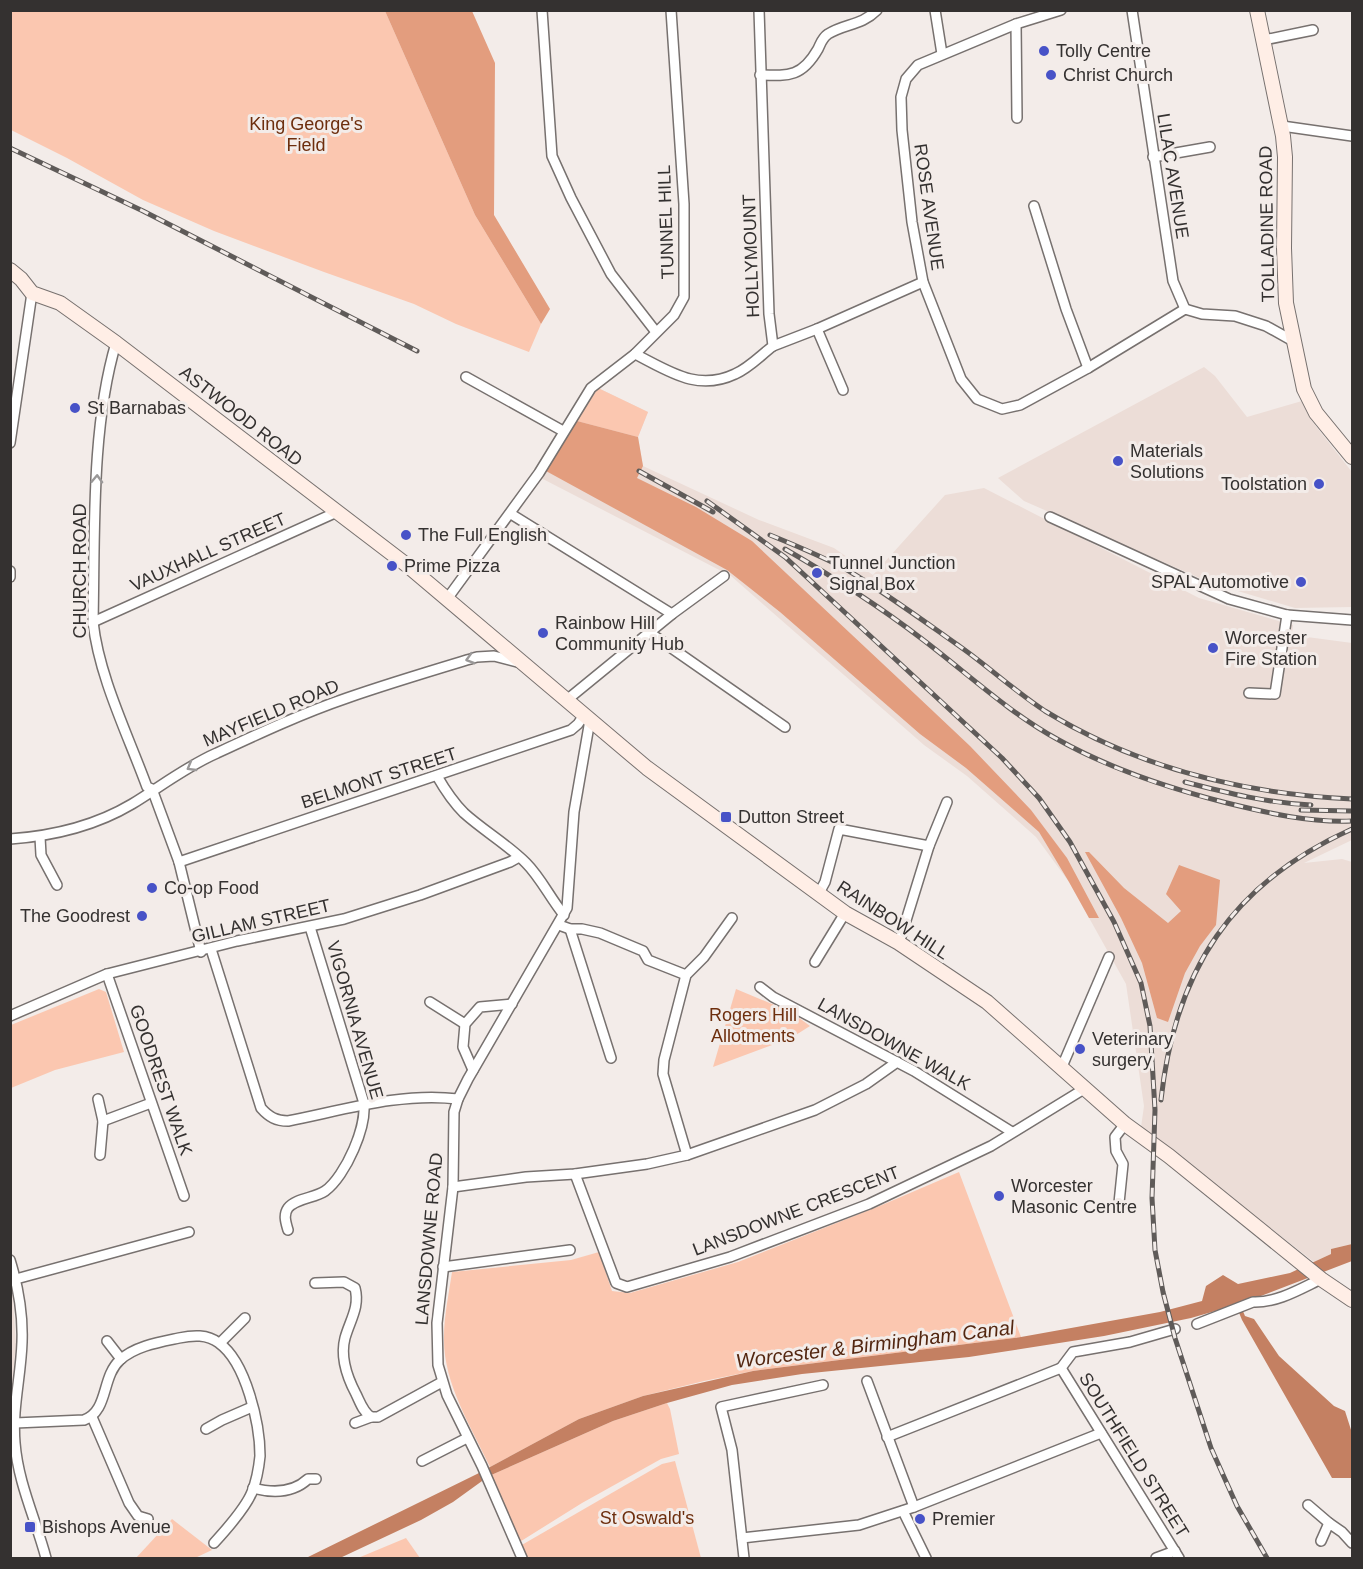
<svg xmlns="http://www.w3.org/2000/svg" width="1363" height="1569" font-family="Helvetica,sans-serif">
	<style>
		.built { fill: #ecddd7 }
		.green { fill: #fbc7b0 }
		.forest { fill: #e39d7e }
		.water { fill: #c48062 }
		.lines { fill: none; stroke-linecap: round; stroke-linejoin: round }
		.street-casing { stroke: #77716f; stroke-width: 12 }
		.secondary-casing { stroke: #77716f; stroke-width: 16 }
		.street { stroke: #fff; stroke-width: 9 }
		.secondary { stroke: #ffeee6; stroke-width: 14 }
		.rail-casing { stroke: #5f5b59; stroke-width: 5 }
		.rail { stroke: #f3ece9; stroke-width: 3; stroke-dasharray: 9; stroke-linecap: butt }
		.oneway { stroke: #9a9898 }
		.poi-dot { fill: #4752c7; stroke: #f3ece9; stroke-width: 2 }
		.labels { text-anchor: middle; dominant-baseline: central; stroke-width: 6; stroke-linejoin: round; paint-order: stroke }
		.poi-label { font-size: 18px; fill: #343130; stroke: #f3ece9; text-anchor: start }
		.park-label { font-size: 18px; fill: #6d2e0d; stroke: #f3ece9 }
		.street-label { font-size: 18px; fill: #343130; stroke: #f3ece9 }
		.water-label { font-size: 20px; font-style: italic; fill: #532610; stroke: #f3ece9 }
	</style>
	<rect width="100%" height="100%" fill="#f3ece9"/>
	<g class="built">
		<polygon points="1204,367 1215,376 1247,417 1302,401 1311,420 1352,472 1352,607 1295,608 1211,583 1024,501 998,478"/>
		<polygon points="598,388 648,412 638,437 643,466 759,520 834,548 873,575 945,495 984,488 1199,598 1293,625 1292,635 1352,643 1352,840 1304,863 1342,859 1352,862 1352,1244 1331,1249 1331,1254 1314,1262 1141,1127 1144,1106 1126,984 1069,882 1036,837 967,776 924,745 731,576 541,478"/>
		<polygon points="11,1274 16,1344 11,1395"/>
	</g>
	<g class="green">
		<polygon points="10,11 385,11 475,215 541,324 529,352 456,324 414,304 324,272 214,231 143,200 67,158 11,130"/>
		<polygon points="598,388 648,412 638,437 577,421"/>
		<polygon points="99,989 106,992 124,1052 55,1070 11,1088 11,1025"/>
		<polygon points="736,989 791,1012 810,1026 791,1038 713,1067"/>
		<path d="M 959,1172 L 1021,1337 L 753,1371 L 704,1381 L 643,1396 L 579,1419 L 490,1467 C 471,1426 443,1383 444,1337 C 444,1316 449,1293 452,1272 L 571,1260 L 599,1252 L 612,1291 L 630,1293 L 738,1262 L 882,1205 Z"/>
		<polygon points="667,1403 670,1409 679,1454 661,1459 582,1503 518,1543 489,1476 613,1421"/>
		<polygon points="675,1461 701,1558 526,1558 520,1546 662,1464"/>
		<polygon points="172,1519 212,1550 195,1558 136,1558"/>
		<polygon points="406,1538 420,1558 358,1558"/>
	</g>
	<g class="forest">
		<polygon points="385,11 472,11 495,63 494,215 550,309 541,324 475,215"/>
		<polygon points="577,421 638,437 643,466 637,478 696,507 752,541 899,679 970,746 1031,810 1067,858 1099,918 1089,918 1069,882 1039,832 966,768 920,734 780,612 727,570 546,471"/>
		<polygon points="1085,852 1089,852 1124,888 1168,923 1181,911 1166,894 1179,865 1220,880 1216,925 1200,946 1185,973 1168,1022 1157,1018 1142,963 1121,918"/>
	</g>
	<polygon class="water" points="1352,1244 1352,1261 1240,1304 1245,1316 1254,1319 1279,1356 1334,1406 1345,1411 1352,1433 1352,1478 1332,1478 1242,1320 1236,1305 1191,1318 1104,1336 969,1357 802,1374 732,1385 667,1403 613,1421 489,1476 453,1502 421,1520 340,1558 306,1558 477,1474 579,1419 643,1396 753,1371 1021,1337 1160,1312 1202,1301 1206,1286 1223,1275 1238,1284 1290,1273 1331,1254 1331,1249"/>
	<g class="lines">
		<g class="street-casing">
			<g id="street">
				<polyline points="542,10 552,156 571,198 611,274 656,332"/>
				<polyline points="935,10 942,54"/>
				<polyline points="1061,10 1016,24 918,65 906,79 901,97 902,130 912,222 923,282 961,379 977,399 1002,409 1020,405 1088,368 1185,309 1202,314 1235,316 1266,326 1293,341"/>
				<polyline points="1132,10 1173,281 1185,309"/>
				<polyline points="1016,24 1017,118"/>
				<polyline points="1264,40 1313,30"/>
				<path d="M 760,75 C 789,76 802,77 818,49 C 821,43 822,38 828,34 C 846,23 861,26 877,10"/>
				<polyline points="1282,126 1352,136"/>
				<polyline points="1153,157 1210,147"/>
				<polyline points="1034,206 1066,309 1088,368"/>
				<polyline points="817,329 843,390"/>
				<path d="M 116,343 C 91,427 95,533 93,622 C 99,677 128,735 147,787 L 152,789 L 179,862 L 201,952"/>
				<polyline points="773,346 817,329 923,282"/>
				<path d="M 635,354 C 669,371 697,392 735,374 C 749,368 761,355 773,346 L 769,314 L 759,10"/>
				<polyline points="466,377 563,431"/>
				<polyline points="10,443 32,293"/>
				<polyline points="511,514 672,614"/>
				<polyline points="1050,517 1229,599 1287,615 1352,620"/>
				<polyline points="10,571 10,577"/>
				<polyline points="447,599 539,473 591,388 635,354 674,315 684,297 684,204 671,10"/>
				<polyline points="93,622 337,512"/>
				<polyline points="650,633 785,727"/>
				<polyline points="1249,693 1275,694 1287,615"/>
				<polyline points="568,699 672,614 724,576"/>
				<path d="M 437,776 C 445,790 453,802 464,813 C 484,831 507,844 526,863 C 541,878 550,898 564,915"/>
				<polyline points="40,837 41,855 57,885"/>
				<path d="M 10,839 C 53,836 95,826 132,804 C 160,787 187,766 217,753 C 260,733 303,713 347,698 C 390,683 434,670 477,657 L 494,656 L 521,663"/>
				<polyline points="179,862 571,730 578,724 584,715"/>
				<polyline points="819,893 825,882 839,829 929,846"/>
				<polyline points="559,925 570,929 582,929 600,933 643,951 648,960 686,975"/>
				<polyline points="570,929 611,1058"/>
				<polyline points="899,943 929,846 947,802"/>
				<path d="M 211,949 L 261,1108 C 269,1117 276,1121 288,1121 C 344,1110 401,1092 458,1099"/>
				<polyline points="815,962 845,913"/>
				<polyline points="107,974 184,1196"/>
				<polyline points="760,987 773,997 914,1071 1012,1132"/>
				<polyline points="430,1002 465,1024"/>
				<polyline points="10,1016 107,974 237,941 344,919 420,895 510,862 519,857"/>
				<polyline points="1061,1069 1109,957"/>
				<polyline points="473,1070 463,1047 465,1024 480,1007 512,1004"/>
				<polyline points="98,1099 103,1121 100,1155"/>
				<polyline points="103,1121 151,1103"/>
				<polyline points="687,1155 663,1074 664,1060 686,975 704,957 732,918"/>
				<polyline points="575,1174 616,1283 627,1287 730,1257 869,1204 991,1146 1084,1089"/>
				<polyline points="453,1187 526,1177 575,1174 647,1164 687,1155 815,1110 866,1084 897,1062"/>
				<polyline points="1119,1203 1123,1164 1116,1151 1115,1137 1125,1124"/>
				<path d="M 288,1230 C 286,1223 283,1215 288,1208 C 296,1198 315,1198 325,1191 C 345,1177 369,1124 363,1100 L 310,927"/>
				<path d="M 10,1260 C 18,1286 23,1315 22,1342 C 21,1376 12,1409 15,1443 C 18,1483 36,1520 46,1558"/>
				<polyline points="443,1267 570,1250"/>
				<polyline points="16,1279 189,1232"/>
				<path d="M 315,1283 L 344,1282 L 355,1288 C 360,1307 350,1320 345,1338 C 340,1357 347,1377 356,1394 C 360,1402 363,1412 371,1417"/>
				<path d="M 1197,1324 L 1253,1302 C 1277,1303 1300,1289 1321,1279"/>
				<polyline points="107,1341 121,1359"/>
				<polyline points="220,1343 245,1318"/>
				<polyline points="1061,1368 1179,1558"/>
				<polyline points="1061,1368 1073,1352 1130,1342 1175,1329"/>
				<polyline points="867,1381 914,1507"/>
				<polyline points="92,1417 129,1503 138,1516 148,1519"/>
				<path d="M 15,1423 L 84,1420 C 109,1411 101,1377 120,1360 C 135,1346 160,1342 179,1338 C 193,1335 207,1334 219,1343 C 246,1362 260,1424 260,1456 C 259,1466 256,1482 252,1492 C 246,1507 225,1531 214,1543"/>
				<polyline points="355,1423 371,1417 378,1417 442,1382"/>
				<polyline points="206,1429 222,1420 252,1407"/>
				<polyline points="887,1437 1061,1368"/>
				<polyline points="422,1461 467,1438"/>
				<path d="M 253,1488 C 272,1493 293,1493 308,1479 L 316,1479"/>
				<polyline points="1308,1505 1329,1523"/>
				<polyline points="903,1511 926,1558"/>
				<polyline points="742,1538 859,1525 914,1507 1101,1433"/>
				<polyline points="1321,1541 1329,1523 1342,1532 1352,1543"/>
				<polyline points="522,1558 482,1466 447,1395 438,1365 437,1323 453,1187 454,1112 458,1099 468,1079 567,908 574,812 590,720"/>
				<polyline points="744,1558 732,1450 721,1407 823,1385"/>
				<polyline points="1156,1558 1175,1551"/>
			</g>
		</g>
		<g class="secondary-casing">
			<g id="secondary">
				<polyline points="1257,10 1283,136 1285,157 1284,248 1286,303 1304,389 1316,413 1352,457"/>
				<polyline points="10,270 21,279 32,293 60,303 116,343 408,566 647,768 845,913 899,943 987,1002 1125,1124 1169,1156 1321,1279 1352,1300"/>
			</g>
		</g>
		<use href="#street" class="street"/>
		<use href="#secondary" class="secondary"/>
		<g class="rail-casing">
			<g id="rail">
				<polyline points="10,148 143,211 417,351"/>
				<polyline points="639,471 713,512"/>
				<polyline points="707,501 785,557 1002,758 1039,798 1070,842 1114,922 1141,983 1150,1026 1155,1110 1152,1198 1155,1250 1163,1292 1175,1338 1211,1448 1237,1506 1267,1558"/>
				<path d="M 770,535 C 797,546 824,557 849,571 C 887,594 925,622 962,648 C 990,668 1016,692 1045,711 C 1138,768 1245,794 1352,799"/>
				<path d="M 785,549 C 832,576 879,606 922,639 C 967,673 1008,712 1057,739 C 1110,769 1168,788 1227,803 C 1268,813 1310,823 1352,821"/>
				<path d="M 1185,782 C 1227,793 1268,803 1311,805"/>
				<polyline points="1301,810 1352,811"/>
				<path d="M 1161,1100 C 1175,970 1232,883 1352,829"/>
			</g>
		</g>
		<use href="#rail" class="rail"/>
	</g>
	<defs><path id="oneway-chevron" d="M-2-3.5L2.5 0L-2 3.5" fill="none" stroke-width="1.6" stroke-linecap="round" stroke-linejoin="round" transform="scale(1.5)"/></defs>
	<g class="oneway">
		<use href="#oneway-chevron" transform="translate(97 479) rotate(-88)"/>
		<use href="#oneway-chevron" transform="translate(470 659) rotate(164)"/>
		<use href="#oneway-chevron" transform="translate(191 767) rotate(150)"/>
	</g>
	<g class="poi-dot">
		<circle cx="1044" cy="51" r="6"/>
		<circle cx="1051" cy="75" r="6"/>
		<circle cx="75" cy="408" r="6"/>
		<circle cx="1118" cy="461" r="6"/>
		<circle cx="1319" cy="484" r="6"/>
		<circle cx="406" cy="535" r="6"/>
		<circle cx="392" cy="566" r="6"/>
		<circle cx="817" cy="573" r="6"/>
		<circle cx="1301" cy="582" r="6"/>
		<circle cx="543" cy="633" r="6"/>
		<circle cx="1213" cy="648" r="6"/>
		<rect x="720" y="811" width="12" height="12" rx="3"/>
		<circle cx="152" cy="888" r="6"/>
		<circle cx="142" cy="916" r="6"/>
		<circle cx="1080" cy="1049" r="6"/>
		<circle cx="999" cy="1196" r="6"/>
		<circle cx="920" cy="1519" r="6"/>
		<rect x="24" y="1521" width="12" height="12" rx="3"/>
	</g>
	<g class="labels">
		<g class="poi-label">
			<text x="1056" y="51">Tolly Centre</text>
			<text x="1063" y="75">Christ Church</text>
			<text x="87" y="408">St Barnabas</text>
			<text x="1130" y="451">Materials<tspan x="1130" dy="21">Solutions</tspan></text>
			<text x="1307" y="484" text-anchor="end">Toolstation</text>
			<text x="418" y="535">The Full English</text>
			<text x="829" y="563">Tunnel Junction<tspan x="829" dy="21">Signal Box</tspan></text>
			<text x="404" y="566">Prime Pizza</text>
			<text x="1289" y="582" text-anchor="end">SPAL Automotive</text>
			<text x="555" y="623">Rainbow Hill<tspan x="555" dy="21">Community Hub</tspan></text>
			<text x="1225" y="638">Worcester<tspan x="1225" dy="21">Fire Station</tspan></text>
			<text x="738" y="817">Dutton Street</text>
			<text x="164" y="888">Co-op Food</text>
			<text x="130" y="916" text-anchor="end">The Goodrest</text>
			<text x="1092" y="1039">Veterinary<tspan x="1092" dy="21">surgery</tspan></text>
			<text x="1011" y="1186">Worcester<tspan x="1011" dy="21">Masonic Centre</tspan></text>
			<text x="932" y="1519">Premier</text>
			<text x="42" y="1527">Bishops Avenue</text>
		</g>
		<g class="park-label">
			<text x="306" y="124">King George's<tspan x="306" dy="21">Field</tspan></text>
			<text x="753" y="1015">Rogers Hill<tspan x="753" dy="21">Allotments</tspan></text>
			<text x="647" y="1518">St Oswald's</text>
		</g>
		<g class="street-label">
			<text transform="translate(1173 176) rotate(81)">LILAC AVENUE</text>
			<text transform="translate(929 207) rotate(82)">ROSE AVENUE</text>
			<text transform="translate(666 222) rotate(-92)">TUNNEL HILL</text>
			<text transform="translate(1267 224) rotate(-91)">TOLLADINE ROAD</text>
			<text transform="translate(751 256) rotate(-92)">HOLLYMOUNT</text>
			<text transform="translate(241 416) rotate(38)">ASTWOOD ROAD</text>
			<text transform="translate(208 552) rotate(-24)">VAUXHALL STREET</text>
			<text transform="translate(80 571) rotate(-90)">CHURCH ROAD</text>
			<text transform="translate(271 713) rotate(-23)">MAYFIELD ROAD</text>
			<text transform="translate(379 778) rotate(-18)">BELMONT STREET</text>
			<text transform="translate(893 920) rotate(33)">RAINBOW HILL</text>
			<text transform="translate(261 921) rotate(-13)">GILLAM STREET</text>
			<text transform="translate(355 1020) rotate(74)">VIGORNIA AVENUE</text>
			<text transform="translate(894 1044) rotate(29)">LANSDOWNE WALK</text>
			<text transform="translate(161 1080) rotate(71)">GOODREST WALK</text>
			<text transform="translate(796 1211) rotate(-21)">LANSDOWNE CRESCENT</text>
			<text transform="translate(429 1239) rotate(-85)">LANSDOWNE ROAD</text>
			<text transform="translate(1134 1455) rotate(58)">SOUTHFIELD STREET</text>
		</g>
		<g class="water-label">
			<text transform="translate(875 1344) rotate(-7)">Worcester &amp; Birmingham Canal</text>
		</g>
	</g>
	<rect width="1363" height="1569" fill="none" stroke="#343130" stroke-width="24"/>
</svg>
